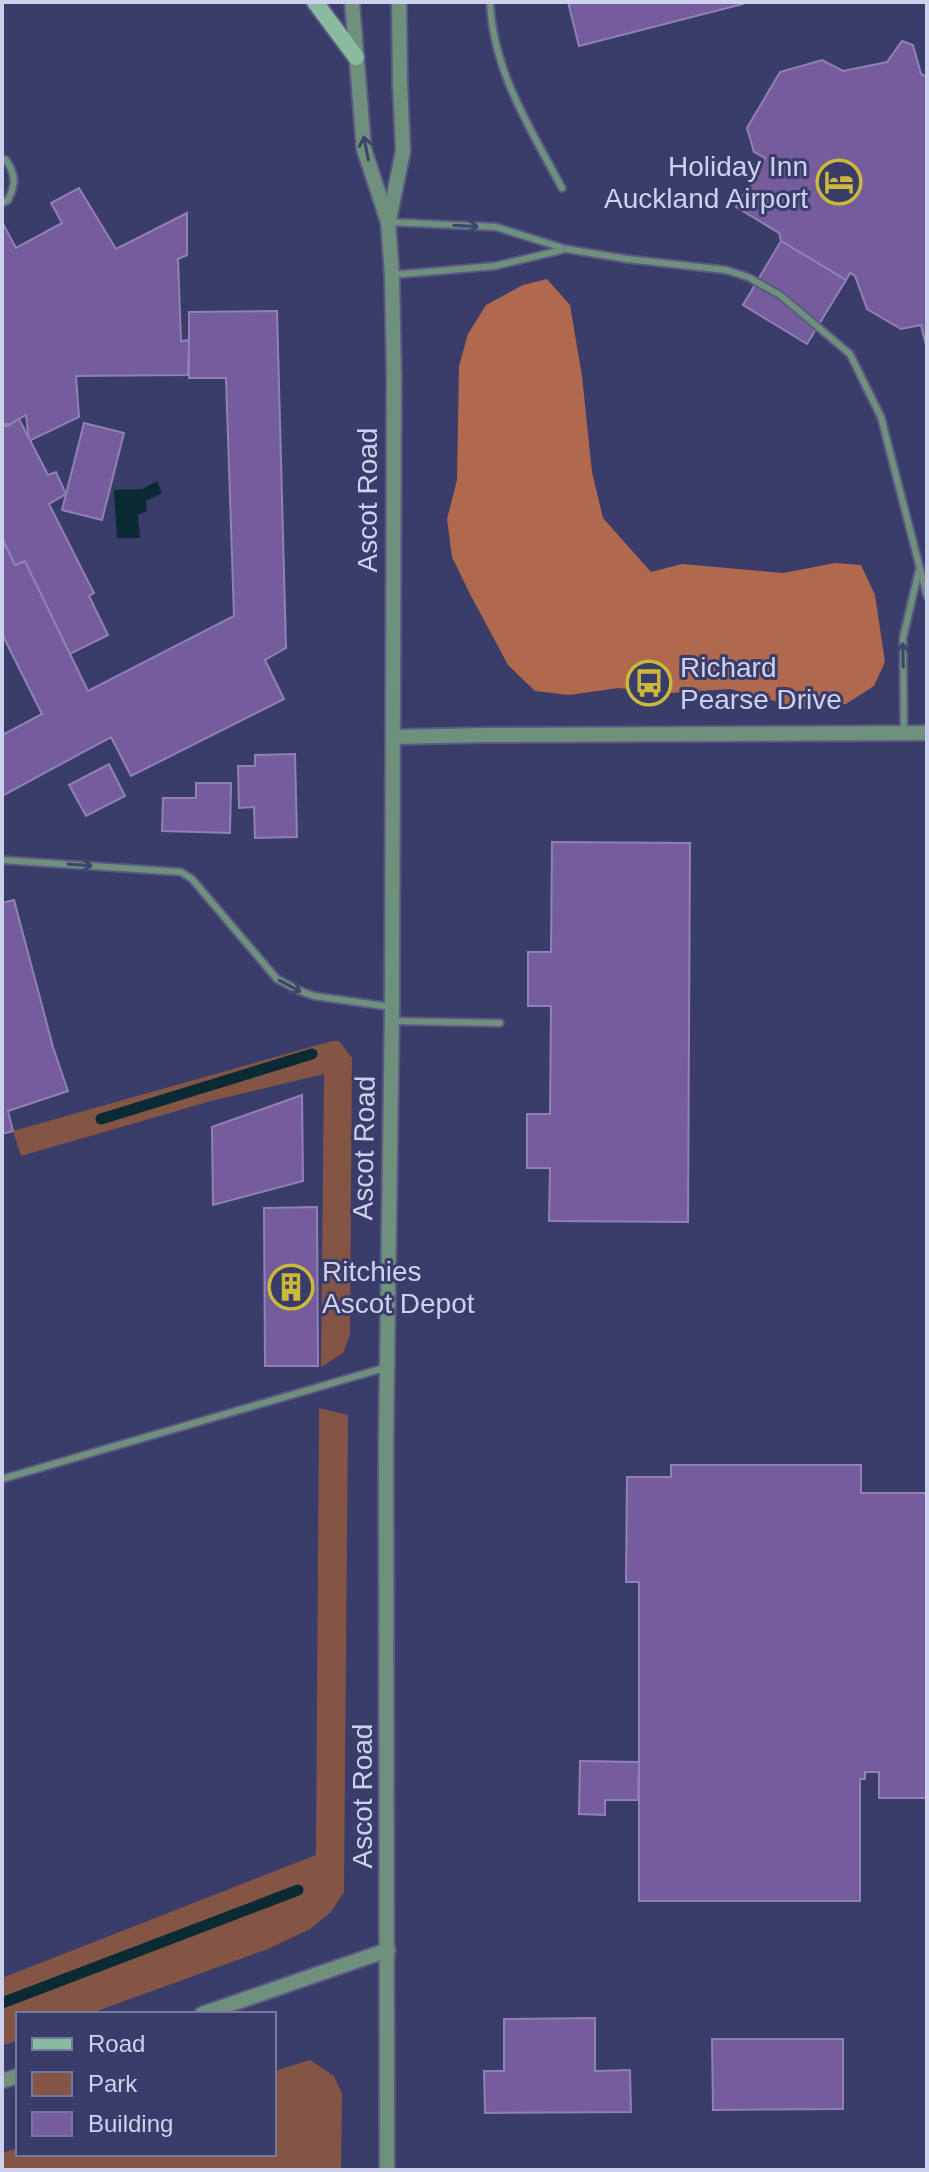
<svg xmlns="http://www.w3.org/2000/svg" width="929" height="2172" font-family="Helvetica,sans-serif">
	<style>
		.green { fill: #845545 }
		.forest { fill: #b0684f }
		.water { fill: #0b2b34 }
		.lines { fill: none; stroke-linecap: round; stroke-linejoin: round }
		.stream { stroke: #0b2b34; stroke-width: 11 }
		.building { fill: #755d9d; stroke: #9180b3; stroke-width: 2 }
		.service-casing { stroke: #585a83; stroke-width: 10 }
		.tertiary-casing { stroke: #585a83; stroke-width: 18 }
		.secondary-casing { stroke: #585a83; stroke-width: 20 }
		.service { stroke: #70907e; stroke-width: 6 }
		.tertiary { stroke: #70907e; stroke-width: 14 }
		.secondary { stroke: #88bb9f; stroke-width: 16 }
		.oneway { stroke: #3f446b }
		.labels { text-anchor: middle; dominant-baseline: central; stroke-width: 6; stroke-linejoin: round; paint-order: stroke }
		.poi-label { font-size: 28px; fill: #ced1ed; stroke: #3a3c69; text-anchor: start }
		.street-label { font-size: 28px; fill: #ced1ed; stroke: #3a3c69 }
	</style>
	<rect width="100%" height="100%" fill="#3a3c69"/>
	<g class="green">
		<polygon points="332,1041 339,1041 352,1058 350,1335 343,1353 321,1367 324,1074 211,1101 21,1156 13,1131"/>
		<polygon points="319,1408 348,1415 344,1892 331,1912 310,1929 268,1949 89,2014 18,2014 18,2040 2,2046 2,1978 316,1855"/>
		<polygon points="310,2060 334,2076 342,2094 341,2170 2,2170 2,2153 18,2148 18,2154 274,2154 274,2071"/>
	</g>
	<polygon class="forest" points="547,279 570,305 582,376 592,472 603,518 651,572 682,564 783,573 835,563 861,565 875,595 885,662 874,686 846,704 801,708 730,689 671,693 618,688 569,695 535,691 508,665 470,594 452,557 447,519 457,480 459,366 468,334 486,305 523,285"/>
	<polygon class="water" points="157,481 162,493 146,501 147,511 138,515 140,538 117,538 114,490 142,489"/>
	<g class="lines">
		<g class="stream">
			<polyline points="101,1119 312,1054"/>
			<polyline points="2,2003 298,1890"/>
		</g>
	</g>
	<g class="building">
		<polygon points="568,2 743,2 743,4 579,46"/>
		<polygon points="902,41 913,45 921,74 927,77 927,350 921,325 901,329 867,309 855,276 850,273 846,280 781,241 779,233 736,207 765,158 754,152 747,128 780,72 822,60 843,71 887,62"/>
		<polygon points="79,188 116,249 187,213 187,255 178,259 181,341 189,340 188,375 76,376 79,417 29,441 26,415 10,424 2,424 2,222 16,248 62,223 51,203"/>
		<polygon points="781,241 846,280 807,344 743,305"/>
		<polygon points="277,311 286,648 265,660 284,699 131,776 111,737 2,796 2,735 42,714 2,634 2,547 6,546 15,565 25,561 88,691 234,616 226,378 189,378 189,312"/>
		<polygon points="19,419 48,475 56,472 66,494 49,504 94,593 89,596 108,635 70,654 25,561 15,565 2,538 2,426 8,426"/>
		<polygon points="84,423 124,433 102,520 62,510"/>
		<polygon points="295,754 297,837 255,838 254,807 239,808 238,766 255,766 255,755"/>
		<polygon points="109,764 125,796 86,816 69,785"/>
		<polygon points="196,783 231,783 230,833 162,831 163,798 196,798"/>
		<polygon points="552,842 690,843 688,1222 549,1221 550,1168 527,1168 527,1114 550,1114 551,1006 528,1006 528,952 551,952"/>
		<polygon points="14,900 53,1047 68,1091 8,1111 13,1131 2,1134 2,903"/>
		<polygon points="302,1095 303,1181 213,1205 212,1127"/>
		<polygon points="317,1207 318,1366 265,1366 264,1208"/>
		<polygon points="671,1465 861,1465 861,1493 927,1493 927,1798 879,1798 879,1772 865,1772 865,1779 860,1779 860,1901 639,1901 639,1582 626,1582 627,1477 671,1477"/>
		<polygon points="580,1761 639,1762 638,1800 605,1800 605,1815 579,1814"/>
		<polygon points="595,2018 595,2071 630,2070 631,2112 485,2113 484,2071 504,2071 504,2019"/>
		<polygon points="712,2039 843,2039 843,2109 713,2110"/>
	</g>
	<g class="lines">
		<g class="service-casing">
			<g id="service">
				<path d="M 490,2 C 493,71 530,128 562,188"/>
				<path d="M 2,159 L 6,160 C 16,175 16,184 8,200 L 2,203"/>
				<polyline points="389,222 496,227 566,249 627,259 726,270 748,277 780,295 850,354 881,417 927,596"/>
				<polyline points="392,275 495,266 562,250"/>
				<polyline points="904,733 903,638 919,570"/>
				<polyline points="2,860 181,872 192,879 277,979 298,990 314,996 392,1007"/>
				<polyline points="392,1021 500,1023"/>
				<polyline points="2,1479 384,1368"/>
			</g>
		</g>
		<g class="tertiary-casing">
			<g id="tertiary">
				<polyline points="352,2 364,149 388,222 392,275 394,378 392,1007 386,1442 387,2170"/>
				<polyline points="389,220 403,151 400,83 399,2"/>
				<polyline points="394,737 486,735 927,733"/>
				<polyline points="202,2014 388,1950"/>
				<polyline points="2,2081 18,2076"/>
			</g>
		</g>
		<g class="secondary-casing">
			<polyline id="secondary" points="315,2 356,57"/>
		</g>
		<use href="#service" class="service"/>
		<use href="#tertiary" class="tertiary"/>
		<use href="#secondary" class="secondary"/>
	</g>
	<defs><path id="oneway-shaft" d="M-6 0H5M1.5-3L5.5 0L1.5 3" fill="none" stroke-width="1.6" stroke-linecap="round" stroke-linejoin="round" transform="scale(2)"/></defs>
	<g class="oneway">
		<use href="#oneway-shaft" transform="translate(366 148) rotate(-101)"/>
		<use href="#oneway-shaft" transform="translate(466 226) rotate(3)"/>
		<use href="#oneway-shaft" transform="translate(903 655) rotate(-91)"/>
		<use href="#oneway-shaft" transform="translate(80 865) rotate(4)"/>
		<use href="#oneway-shaft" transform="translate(290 986) rotate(28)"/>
	</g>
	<defs>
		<g id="hotel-ring" transform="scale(2.3)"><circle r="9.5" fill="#3a3c69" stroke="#cdb938" stroke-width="1.5"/><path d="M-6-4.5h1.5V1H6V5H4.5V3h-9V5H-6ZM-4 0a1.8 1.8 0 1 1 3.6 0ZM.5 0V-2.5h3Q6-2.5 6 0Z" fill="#cdb938"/></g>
		<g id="bus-ring" transform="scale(2.3)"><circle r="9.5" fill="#3a3c69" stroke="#cdb938" stroke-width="1.5"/><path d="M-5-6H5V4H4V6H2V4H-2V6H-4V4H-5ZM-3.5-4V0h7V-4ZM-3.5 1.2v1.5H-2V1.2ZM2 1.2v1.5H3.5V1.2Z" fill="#cdb938"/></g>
		<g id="building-ring" transform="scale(2.3)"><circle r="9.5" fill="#3a3c69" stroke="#cdb938" stroke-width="1.5"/><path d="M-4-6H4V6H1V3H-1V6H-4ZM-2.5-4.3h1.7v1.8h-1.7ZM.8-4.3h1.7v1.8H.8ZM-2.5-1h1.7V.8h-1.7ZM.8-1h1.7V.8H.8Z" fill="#cdb938"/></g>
	</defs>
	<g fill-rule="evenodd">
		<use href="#hotel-ring" x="839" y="182"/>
		<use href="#bus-ring" x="649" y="683"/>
		<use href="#building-ring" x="291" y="1287"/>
	</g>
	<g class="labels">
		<g class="poi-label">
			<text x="808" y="166" text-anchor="end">Holiday Inn<tspan x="808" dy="32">Auckland Airport</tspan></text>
			<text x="680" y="667">Richard<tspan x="680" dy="32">Pearse Drive</tspan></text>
			<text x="322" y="1271">Ritchies<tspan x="322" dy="32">Ascot Depot</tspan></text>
		</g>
		<g class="street-label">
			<text transform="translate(367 500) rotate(-90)">Ascot Road</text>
			<text transform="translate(364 1148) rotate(-89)">Ascot Road</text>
			<text transform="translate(362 1796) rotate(-90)">Ascot Road</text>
		</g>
	</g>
	<rect width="929" height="2172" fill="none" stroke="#ced1ed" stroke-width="8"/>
	<rect x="16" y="2012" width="260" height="144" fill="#3a3c69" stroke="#75789e" stroke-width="2"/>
	<rect x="32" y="2038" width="40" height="12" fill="#88bb9f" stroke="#75789e" stroke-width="2"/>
	<text x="88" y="2052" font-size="24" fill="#ced1ed">Road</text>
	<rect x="32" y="2072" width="40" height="24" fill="#845545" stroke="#75789e" stroke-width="2"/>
	<text x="88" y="2092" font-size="24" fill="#ced1ed">Park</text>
	<rect x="32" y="2112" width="40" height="24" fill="#755d9d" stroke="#75789e" stroke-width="2"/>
	<text x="88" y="2132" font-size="24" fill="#ced1ed">Building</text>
</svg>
